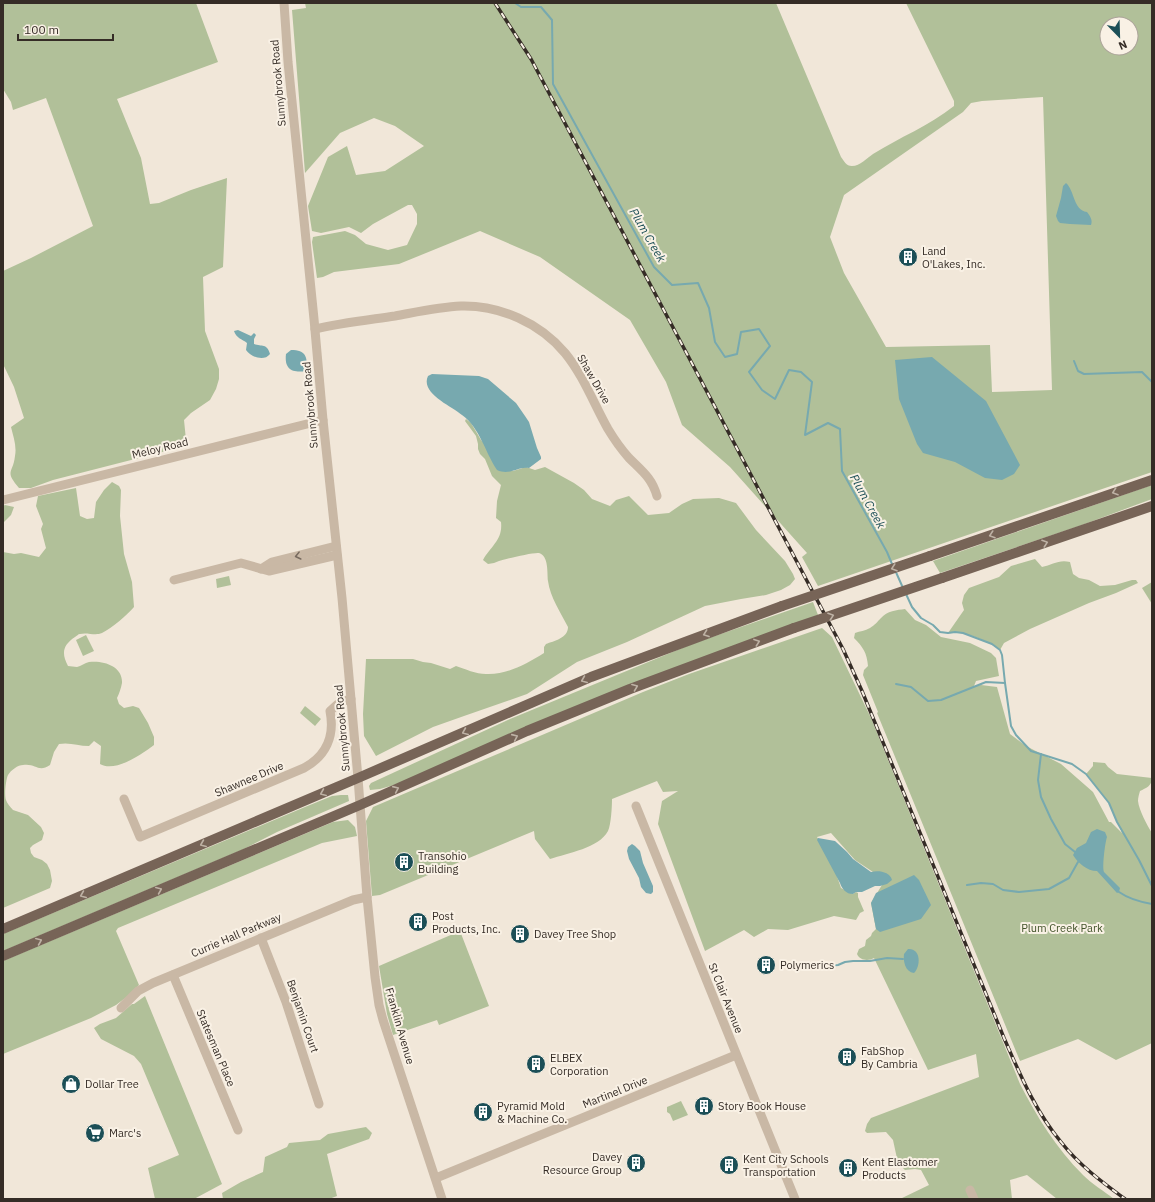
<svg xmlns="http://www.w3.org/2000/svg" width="1155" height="1202" font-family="'IBM Plex Sans',sans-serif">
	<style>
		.green { fill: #b1c099; fill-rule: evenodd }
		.water { fill: #77a9af }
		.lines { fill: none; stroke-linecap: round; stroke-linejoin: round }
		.stream { stroke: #77a9af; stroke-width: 2 }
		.minor { stroke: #c9b8a5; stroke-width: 9 }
		.major { stroke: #776457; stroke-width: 10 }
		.rail-casing { stroke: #352c26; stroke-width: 3.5 }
		.rail { stroke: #f9f1e5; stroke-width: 2; stroke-dasharray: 6; stroke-linecap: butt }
		.major-bridge { stroke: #776457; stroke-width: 10 }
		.oneway { stroke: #beb2a5 }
		.oneway2 { stroke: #786b5f }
		.labels { text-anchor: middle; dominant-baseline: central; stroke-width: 4; stroke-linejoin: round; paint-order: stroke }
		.street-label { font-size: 11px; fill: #352c26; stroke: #f9f1e5 }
		.poi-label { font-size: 11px; fill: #352c26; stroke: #f9f1e5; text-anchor: start }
		.park-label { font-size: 11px; fill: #42532a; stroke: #f9f1e5 }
		.water-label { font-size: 12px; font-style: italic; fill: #1c4f57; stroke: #f9f1e5 }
	</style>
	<rect width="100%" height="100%" fill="#f1e7d9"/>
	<g class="green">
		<path d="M 3,3 L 196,3 L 218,62 L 117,99 L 141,158 L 150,204 L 159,203 L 191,190 L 227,178 L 223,267 L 203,277 L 205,331 L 219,369 L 219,379 L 216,389 L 210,400 L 191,413 L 184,420 L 186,440 L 184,445 L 178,448 L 53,480 L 31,488 L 19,488 C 4,470 13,474 15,456 C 17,446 13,436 11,427 L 24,418 L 14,387 L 3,364 L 3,271 L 31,258 L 93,226 L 46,98 L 13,110 L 11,102 L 3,89 Z"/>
		<path d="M 305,3 L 776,3 L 841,157 C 844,161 846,166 852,166 C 860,166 867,158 873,154 C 900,137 929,126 954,106 L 954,101 L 906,3 L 1152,3 L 1152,472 L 818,586 L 802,557 L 807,553 L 730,467 L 682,425 L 666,382 L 630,320 L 540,257 L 480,231 L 399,264 L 334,272 L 323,277 L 317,278 L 312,242 L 313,237 L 345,231 L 355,235 L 366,244 L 388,250 L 407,245 L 417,224 L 417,214 L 412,205 L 408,205 L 373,224 L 361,233 L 349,227 L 321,233 L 312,231 L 308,206 L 328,157 L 347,146 L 356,175 L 385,171 L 424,146 L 395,126 L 374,118 L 340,133 L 305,173 L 292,10 L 306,8 ZM 1107,24 L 1131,24 L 1131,48 L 1107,48 ZM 1043,97 L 1052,390 L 992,392 L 990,345 L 886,347 L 844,273 L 830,237 L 844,195 L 963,112 L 971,103 L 982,101 Z"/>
		<path d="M 466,419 L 471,423 L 481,440 L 513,471 L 526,467 L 535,470 L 545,467 L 574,483 L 584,490 L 592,499 L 610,506 L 616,500 L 629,496 L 648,515 L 669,513 L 682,504 L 693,499 L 719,498 L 736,503 L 756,530 L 785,561 L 793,574 L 795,579 L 790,585 L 781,590 L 766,595 L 741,599 L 705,606 L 627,642 L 577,662 L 527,694 L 464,716 L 433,727 L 376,756 L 364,736 L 363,714 L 366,659 L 413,659 L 423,662 L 431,663 L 450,669 L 456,666 C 465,669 476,674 486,674 C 507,675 526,664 544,653 L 544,647 L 546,644 C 554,641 568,638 568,627 C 561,613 550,597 548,581 C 547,573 549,556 539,553 C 534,552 505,559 499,561 L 494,563 L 488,564 L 483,560 C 491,546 503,540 501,522 L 496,518 L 497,501 L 501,485 L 492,476 L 485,459 L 480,454 L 478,449 L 478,444 L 476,436 L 465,421 Z"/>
		<path d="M 112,482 L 119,486 L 121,490 L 120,516 L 124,554 L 132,582 L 134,607 C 127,615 112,628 102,633 C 95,636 87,632 80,634 C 78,634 77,636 75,637 C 63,645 61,653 68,666 C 71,666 74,667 77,667 C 81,666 85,663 89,662 C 103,660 123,666 122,683 C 121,688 119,694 117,698 L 119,704 L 124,708 L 133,706 L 139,708 L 148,723 L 154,737 L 154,745 C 142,754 115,773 100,764 L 101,746 L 94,741 L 89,746 C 78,746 70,742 59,744 L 54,752 L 50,765 C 38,773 36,763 23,765 C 18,765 11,770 8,775 C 6,779 4,795 6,800 C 7,803 10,807 13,810 L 28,815 L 41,827 L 44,833 L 42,840 L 33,845 L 30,848 L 31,853 L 34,857 L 42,860 L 47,864 L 50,870 L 52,881 L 50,888 L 3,908 L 3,552 L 14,554 L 21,553 L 39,557 L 46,548 L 41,529 L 43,524 L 36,506 L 38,496 L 76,488 L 80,516 L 87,519 L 94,518 L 96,502 L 104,490 Z"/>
		<polygon points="1152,485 1152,499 1082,525 940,573 933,561"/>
		<polygon points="5,505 14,507 11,515 3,523 3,506"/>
		<path d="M 1035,559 L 1042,567 C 1052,565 1059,559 1070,562 L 1073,574 L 1079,578 L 1089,580 L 1100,586 L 1115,585 L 1132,580 L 1136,580 L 1138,583 L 1116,593 L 1089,603 L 1030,629 L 1004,643 L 1000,650 C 986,640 964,630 948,633 L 964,610 L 962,603 L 964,595 L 969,588 L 999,577 L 1011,566 Z"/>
		<polygon points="229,576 231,585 217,588 216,579"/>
		<polygon points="1152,582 1152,604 1142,588"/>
		<polygon points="813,602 818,615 394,785 380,789 370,790 369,786 371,783 510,719 692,644"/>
		<path d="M 905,609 L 915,620 L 926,625 L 941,637 L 970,643 L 991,653 L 996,658 L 999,676 L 976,681 L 974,686 L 981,685 L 997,687 L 1010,734 L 1026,746 L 1061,764 L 1093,792 L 1109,822 L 1111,822 L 1122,833 L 1109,803 L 1086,774 L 1093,766 L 1093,762 L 1105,763 L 1108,767 L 1117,774 L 1152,778 C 1152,786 1146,788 1140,791 C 1139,794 1138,798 1138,801 C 1139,810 1147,825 1152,833 L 1152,1043 L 1116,1060 L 1078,1039 L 1020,1061 L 877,713 L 878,712 L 863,675 L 864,670 L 868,666 C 867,653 863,647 854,638 L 855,633 C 860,631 865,631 870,628 C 875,625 877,622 881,618 C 887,611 897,610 905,609 Z"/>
		<path d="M 822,628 L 832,637 L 871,718 L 1020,1084 C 1037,1117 1056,1148 1083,1175 C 1092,1184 1104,1191 1114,1199 L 1057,1199 L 1027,1175 L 1010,1180 L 1012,1199 L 900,1199 L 929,1185 L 921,1170 L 915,1169 L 905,1170 L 898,1163 L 893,1140 L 886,1132 L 867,1133 L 865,1131 L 867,1124 L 871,1118 L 979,1077 L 976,1054 L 928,1070 L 874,958 C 869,961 860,961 857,954 L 859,949 L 865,946 L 866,940 L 871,936 L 872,933 L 876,929 L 871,903 L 885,880 L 855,860 L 831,833 L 817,837 L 832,862 L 841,888 L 853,894 L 856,892 L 858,893 L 858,897 L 864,911 L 860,913 L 856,920 L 834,916 L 788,930 L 768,929 L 754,937 L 744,930 L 705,951 L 658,824 L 662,801 L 678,791 L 663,792 L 657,781 L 612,799 C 612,807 611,825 608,831 C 599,848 568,853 550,859 L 535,839 L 534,831 L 380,895 L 372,896 L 366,821 L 373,807 L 643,692 L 689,674 Z"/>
		<polygon points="86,635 94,651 83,656 76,640"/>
		<polygon points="305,706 321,719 315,726 300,713"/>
		<polygon points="341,795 348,795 349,801 277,832 244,849 3,951 3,934 305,807 332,796"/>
		<polygon points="348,820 355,827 357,836 322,843 118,928 116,931 139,985 128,996 116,1005 91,1018 3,1054 3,961 333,822"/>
		<polygon points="460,931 489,1006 439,1025 437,1020 393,1035 387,1014 379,966"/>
		<polygon points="145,996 222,1184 194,1199 155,1199 148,1168 179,1155 141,1064 134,1056 101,1039 94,1028 100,1024 116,1018 132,1004 134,1004"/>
		<polygon points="681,1101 688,1115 673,1121 670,1114 667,1112 667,1107"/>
		<polygon points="366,1127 372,1133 369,1139 327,1154 337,1196 329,1199 223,1199 222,1193 241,1182 263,1172 265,1157 287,1147 289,1143 320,1140 328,1134"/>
	</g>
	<g class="water">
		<path d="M 1066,183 C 1075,191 1073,210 1087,212 C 1090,216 1093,220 1091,225 L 1070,224 L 1060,223 L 1058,221 L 1056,216 L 1061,198 L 1063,186 Z"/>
		<path d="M 238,330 L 251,336 L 254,333 L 256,335 L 254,339 L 254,344 C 262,347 267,343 270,354 C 264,362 251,357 246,350 L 247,343 C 242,339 236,338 234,331 Z"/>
		<path d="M 291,350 C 306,350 308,357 306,371 C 293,373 284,370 286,354 Z"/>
		<polygon points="932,357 986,401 1020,465 1014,474 1002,480 985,478 955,462 923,453 917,444 899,399 895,360"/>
		<path d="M 432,374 L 479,376 L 488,379 L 516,403 L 525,416 L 529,422 L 537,448 L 541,457 L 541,459 L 529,468 C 518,466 510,476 497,470 C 485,452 480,428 462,415 C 451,406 420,393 428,376 Z"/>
		<path d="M 1097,829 L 1105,832 L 1107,837 C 1105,843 1102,867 1104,872 L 1120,888 L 1119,892 L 1117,893 L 1097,871 C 1087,871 1078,863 1073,855 L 1077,848 L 1086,843 L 1091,832 Z"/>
		<path d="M 818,838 L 835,841 L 847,852 L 853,859 L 871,872 C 879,870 890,872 892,880 L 887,884 L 880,886 L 875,886 L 862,892 L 856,892 L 853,894 C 846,894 842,889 840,883 L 817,840 Z"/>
		<polygon points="632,844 635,846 640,851 643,863 653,886 653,892 651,894 646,893 641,887 639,878 629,859 627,851 628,847"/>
		<polygon points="914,875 919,880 931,905 921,919 880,932 876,929 871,903 876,893"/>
		<path d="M 908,949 C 921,948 921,966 914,973 C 905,972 903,961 904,954 Z"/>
	</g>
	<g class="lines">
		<g class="stream">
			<polyline points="416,3 431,3"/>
			<polyline points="515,3 521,7 541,7 552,20 553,84 654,267 672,285 698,283 709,308 715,342 725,357 737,354 741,332 759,329 770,346 749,372 762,390 775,399 789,370 801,372 812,382 805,435 828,423 840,429 842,471 887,552 892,564"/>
			<polyline points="1074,361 1078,371 1084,374 1142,372 1152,382"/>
			<polyline points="895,570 903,588"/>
			<polyline points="906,594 912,607 921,618 933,625 940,632 948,633 955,632 963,633 992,644 1000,650 1002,655 1005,683 1011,726 1016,735 1031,751 1072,764 1086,774 1109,803 1117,822 1139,860 1152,886"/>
			<polyline points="896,684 911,687 928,701 941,700 986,682 1005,683"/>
			<polyline points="1041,754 1038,780 1041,797 1051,819 1065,844 1075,852"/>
			<polyline points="967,885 981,883 993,884 1003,890 1019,892 1049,889 1069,878 1078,862"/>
			<path d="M 1119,892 C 1129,899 1140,902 1152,904"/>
			<polyline points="819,967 838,965 845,962 853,961 870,961 887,958 903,959"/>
		</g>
		<g class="minor">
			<polyline points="284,3 288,62 314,319 323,420 342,598 358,778 367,897 375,977 379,1005 383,1020 442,1199"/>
			<path d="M 315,329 C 341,323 368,320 395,316 C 417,312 439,307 461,306 C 500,305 540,323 565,353 C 583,375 594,404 608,429 C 614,439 621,449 629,458 C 642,471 652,478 657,496"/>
			<polyline points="3,500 323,420"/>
			<polyline points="261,569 272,562 336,546"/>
			<polyline points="174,580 241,563 269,571 337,555"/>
			<path d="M 124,799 L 140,837 L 304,768 C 326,756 335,736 330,711 L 340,702 L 351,699"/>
			<polyline points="636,806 795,1199"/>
			<polyline points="261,938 286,1002 319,1104"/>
			<polyline points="173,975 238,1130"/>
			<polyline points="121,1008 138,991 153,983 353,900 367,897"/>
			<polyline points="436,1178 736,1055"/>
			<polyline points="970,1190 974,1199"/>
		</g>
		<g class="major">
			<polyline points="930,556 1152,480"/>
			<polyline points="942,578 1152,506"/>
			<polyline points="3,929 358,778 591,677 782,606"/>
			<polyline points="3,956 360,805 527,731 630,689 794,628"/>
		</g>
		<g class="rail-casing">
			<path id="rail" d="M 495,3 L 531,59 L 843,649 L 862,691 L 1004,1038 C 1020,1074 1035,1111 1061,1142 C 1079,1165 1102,1182 1125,1199"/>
		</g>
		<use href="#rail" class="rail"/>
		<g class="major-bridge">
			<polyline points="782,606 930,556"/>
			<polyline points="794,628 942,578"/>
		</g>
	</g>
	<defs><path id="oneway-chevron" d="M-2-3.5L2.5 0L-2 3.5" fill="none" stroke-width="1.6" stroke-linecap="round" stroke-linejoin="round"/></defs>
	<g class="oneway">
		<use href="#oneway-chevron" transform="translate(1115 492) rotate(161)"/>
		<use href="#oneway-chevron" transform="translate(992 535) rotate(161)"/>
		<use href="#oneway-chevron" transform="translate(1045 543) rotate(-19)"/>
		<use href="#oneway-chevron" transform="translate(894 568) rotate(161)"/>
		<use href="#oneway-chevron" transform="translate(831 616) rotate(-19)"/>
		<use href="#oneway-chevron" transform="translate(706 634) rotate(160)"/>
		<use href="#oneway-chevron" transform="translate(757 642) rotate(-20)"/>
		<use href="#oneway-chevron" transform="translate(584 680) rotate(157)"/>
		<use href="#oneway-chevron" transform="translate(635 687) rotate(-21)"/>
		<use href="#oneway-chevron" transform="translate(465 732) rotate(157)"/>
		<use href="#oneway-chevron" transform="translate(515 737) rotate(-24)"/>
		<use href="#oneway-chevron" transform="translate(396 789) rotate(-24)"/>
		<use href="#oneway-chevron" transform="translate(323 793) rotate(157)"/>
		<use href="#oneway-chevron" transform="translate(203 844) rotate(157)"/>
		<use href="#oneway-chevron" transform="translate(159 890) rotate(-23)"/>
		<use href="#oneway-chevron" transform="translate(83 895) rotate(157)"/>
		<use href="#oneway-chevron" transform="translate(39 941) rotate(-23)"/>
	</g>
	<use class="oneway2" href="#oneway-chevron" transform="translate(298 556) rotate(166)"/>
	<defs>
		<g id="building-disc" transform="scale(1)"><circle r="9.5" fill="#1c4f57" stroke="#f9f1e5"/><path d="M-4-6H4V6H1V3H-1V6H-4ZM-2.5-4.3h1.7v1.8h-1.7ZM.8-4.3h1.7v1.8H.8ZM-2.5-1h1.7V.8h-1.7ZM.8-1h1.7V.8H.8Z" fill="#fff"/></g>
		<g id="shop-disc" transform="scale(1)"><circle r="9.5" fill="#1c4f57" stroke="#f9f1e5"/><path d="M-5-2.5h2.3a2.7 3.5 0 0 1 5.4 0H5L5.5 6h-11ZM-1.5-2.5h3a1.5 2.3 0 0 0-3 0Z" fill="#fff"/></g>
		<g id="supermarket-disc" transform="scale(1)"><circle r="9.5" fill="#1c4f57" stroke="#f9f1e5"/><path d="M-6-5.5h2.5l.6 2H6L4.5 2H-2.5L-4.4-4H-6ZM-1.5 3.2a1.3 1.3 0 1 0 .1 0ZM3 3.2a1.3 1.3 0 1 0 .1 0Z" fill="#fff"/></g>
	</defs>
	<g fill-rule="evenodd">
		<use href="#building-disc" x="908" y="257"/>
		<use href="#building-disc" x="404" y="862"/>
		<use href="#building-disc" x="418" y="922"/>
		<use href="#building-disc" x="520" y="934"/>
		<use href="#building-disc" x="766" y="965"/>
		<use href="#building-disc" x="847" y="1057"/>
		<use href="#building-disc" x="536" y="1064"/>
		<use href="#shop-disc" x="71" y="1084"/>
		<use href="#building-disc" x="704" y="1106"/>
		<use href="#building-disc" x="483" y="1112"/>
		<use href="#supermarket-disc" x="95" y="1133"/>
		<use href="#building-disc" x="636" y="1163"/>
		<use href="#building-disc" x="729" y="1165"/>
		<use href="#building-disc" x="848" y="1168"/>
	</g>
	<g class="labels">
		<g class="street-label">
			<text transform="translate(278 83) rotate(-95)">Sunnybrook Road</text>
			<text transform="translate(594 379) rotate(60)">Shaw Drive</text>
			<text transform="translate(310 405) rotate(-95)">Sunnybrook Road</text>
			<text transform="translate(160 448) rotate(-14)">Meloy Road</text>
			<text transform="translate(342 728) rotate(-95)">Sunnybrook Road</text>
			<text transform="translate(249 779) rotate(-23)">Shawnee Drive</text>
			<text transform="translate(236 935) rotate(-23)">Currie Hall Parkway</text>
			<text transform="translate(726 998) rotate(68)">St Clair Avenue</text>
			<text transform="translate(303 1016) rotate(71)">Benjamin Court</text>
			<text transform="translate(400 1026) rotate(74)">Franklin Avenue</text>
			<text transform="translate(216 1048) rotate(67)">Statesman Place</text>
			<text transform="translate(615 1092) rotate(-22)">Martinel Drive</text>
		</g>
		<g class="poi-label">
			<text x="922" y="251">Land<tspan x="922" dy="13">O'Lakes, Inc.</tspan></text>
			<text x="418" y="856">Transohio<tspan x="418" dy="13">Building</tspan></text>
			<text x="432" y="916">Post<tspan x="432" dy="13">Products, Inc.</tspan></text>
			<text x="534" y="934">Davey Tree Shop</text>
			<text x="780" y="965">Polymerics</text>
			<text x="861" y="1051">FabShop<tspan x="861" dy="13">By Cambria</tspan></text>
			<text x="550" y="1058">ELBEX<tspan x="550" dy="13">Corporation</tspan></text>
			<text x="85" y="1084">Dollar Tree</text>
			<text x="497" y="1106">Pyramid Mold<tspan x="497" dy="13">&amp; Machine Co.</tspan></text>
			<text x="718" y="1106">Story Book House</text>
			<text x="109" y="1133">Marc's</text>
			<text x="622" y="1157" text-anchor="end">Davey<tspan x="622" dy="13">Resource Group</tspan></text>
			<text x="743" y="1159">Kent City Schools<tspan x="743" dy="13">Transportation</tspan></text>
			<text x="862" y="1162">Kent Elastomer<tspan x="862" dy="13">Products</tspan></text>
		</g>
		<g class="park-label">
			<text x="1062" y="928">Plum Creek Park</text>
		</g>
		<g class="water-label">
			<text transform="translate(648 235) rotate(60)">Plum Creek</text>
			<text transform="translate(868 501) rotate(61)">Plum Creek</text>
		</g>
	</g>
	<rect width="1155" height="1202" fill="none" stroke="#352c26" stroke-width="8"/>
	<g transform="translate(1119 36) rotate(157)"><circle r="19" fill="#f9f1e5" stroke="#aba299"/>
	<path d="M0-3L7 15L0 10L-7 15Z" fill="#1c4f57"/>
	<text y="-6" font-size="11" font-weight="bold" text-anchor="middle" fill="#352c26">N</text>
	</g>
	<path d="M18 34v6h95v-6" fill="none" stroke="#352c26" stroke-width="2"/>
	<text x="24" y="34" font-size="12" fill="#352c26" stroke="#f9f1e5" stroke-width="3" paint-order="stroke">100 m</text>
</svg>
